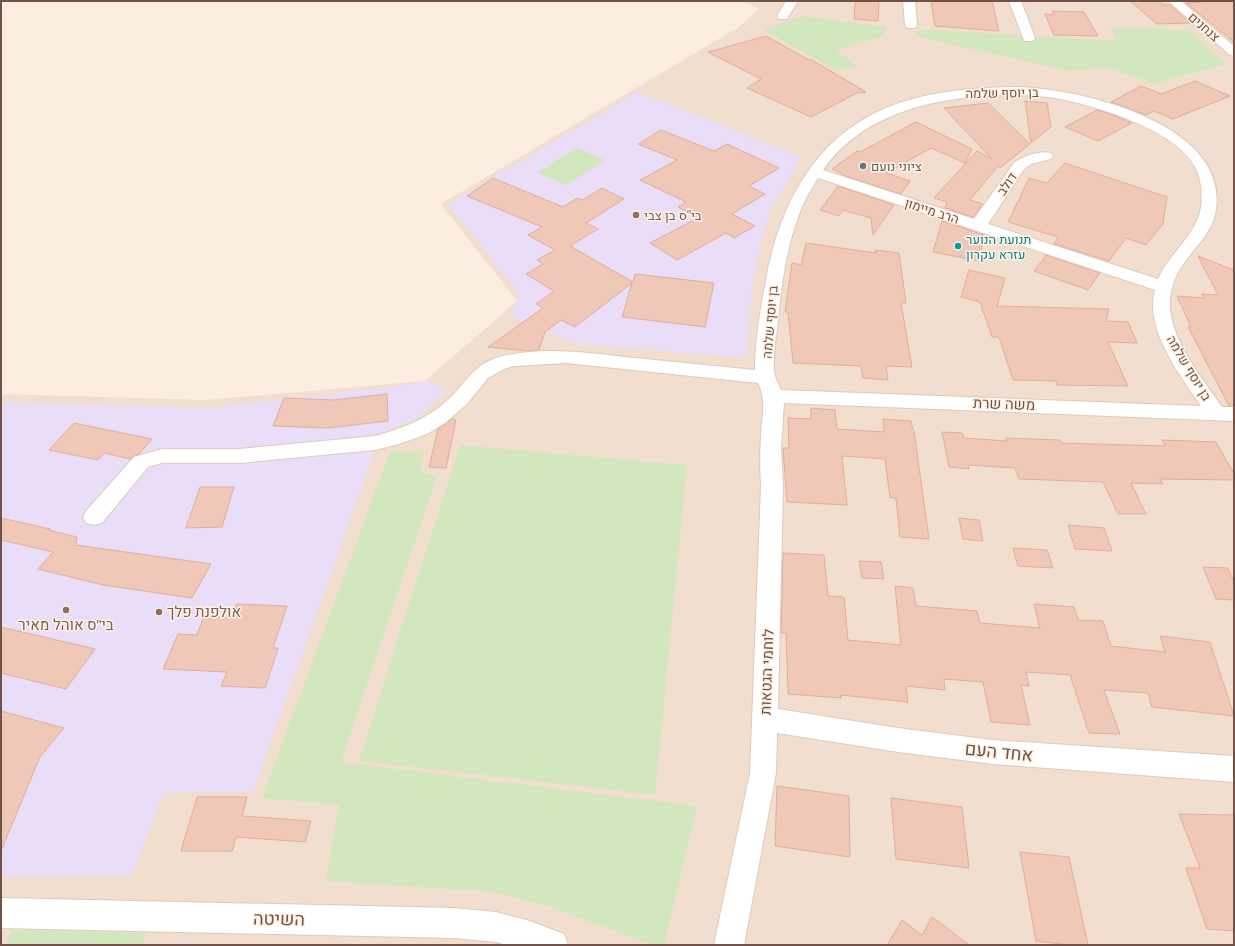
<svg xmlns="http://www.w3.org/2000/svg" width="1235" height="946" font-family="Karla,Heebo,sans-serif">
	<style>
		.residential { fill: #f2dece }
		.education { fill: #eaddf7 }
		.green { fill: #d3e7bf }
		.building { fill: #efc8b8; stroke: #e1ad9a }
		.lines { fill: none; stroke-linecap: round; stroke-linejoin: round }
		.street-casing { stroke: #dec9bc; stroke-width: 2 }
		.street { fill: #fff; fill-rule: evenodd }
		.worship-dot { fill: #6b7280; stroke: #fef2e5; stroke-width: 1.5 }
		.education-dot { fill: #8d6e63; stroke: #fef2e5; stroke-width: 1.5 }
		.culture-dot { fill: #0f9aa8; stroke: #fef2e5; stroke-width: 1.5 }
		.labels { text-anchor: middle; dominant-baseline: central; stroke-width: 3; stroke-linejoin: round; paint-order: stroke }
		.far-street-label { font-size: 13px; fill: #705248; stroke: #fef2e5 }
		.far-worship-label { font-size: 13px; fill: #5b616d; stroke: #fef2e5; text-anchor: start }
		.far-education-label { font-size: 13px; fill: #785e54; stroke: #fef2e5; text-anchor: start }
		.far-culture-label { font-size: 13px; fill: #0d838f; stroke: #fef2e5; text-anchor: start }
		.street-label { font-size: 15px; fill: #705248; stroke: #fef2e5 }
		.education-label { font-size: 15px; fill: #785e54; stroke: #fef2e5; text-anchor: start }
		.near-street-label { font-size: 18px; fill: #705248; stroke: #fef2e5 }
	</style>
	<rect width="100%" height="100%" fill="#fbeddf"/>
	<polygon class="residential" points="742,1 1234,1 1234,945 1,945 1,394 205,400 425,381 517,301 441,204 739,27 759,8"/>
	<g class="education">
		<polygon points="638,92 801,157 771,209 760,243 752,289 746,358 577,344 509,316 520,295 448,204"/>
		<polygon points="430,382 447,390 418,418 381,433 253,792 164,792 132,876 1,877 1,402 210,408"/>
	</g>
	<g class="green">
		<polygon points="802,16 887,27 885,36 835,50 860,67 835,70 764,30"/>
		<polygon points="1110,27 1189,30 1226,64 1154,84 1105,67 1069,71 914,36 919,29 1117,41"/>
		<polygon points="576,148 605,160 566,185 537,173"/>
		<polygon points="460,445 687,465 655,795 359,761"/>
		<polygon points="423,451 421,472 437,476 341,762 697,806 664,945 652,945 548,906 493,892 326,881 339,805 262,798 390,452"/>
		<polygon points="12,930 146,933 142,945 6,945"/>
	</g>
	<g class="building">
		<polygon points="855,1 879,1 878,21 854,19"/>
		<polygon points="931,1 992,1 999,31 935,26"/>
		<polygon points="1130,1 1159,1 1164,5 1170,5 1190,23 1157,24"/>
		<polygon points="1212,1 1234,1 1234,42 1186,3"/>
		<polygon points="1052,11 1084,12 1098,36 1054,35 1045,14 1054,15"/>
		<polygon points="766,36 809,60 812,60 866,92 857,93 811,117 747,88 761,79 708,52"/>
		<polygon points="1195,81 1230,96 1173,119 1154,111 1146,115 1111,102 1141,86 1161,94"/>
		<polygon points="1025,101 1047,103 1051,127 1031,143"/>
		<polygon points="988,103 1030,144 1000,168 998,166 970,200 983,204 973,217 945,208 947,202 934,198 977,151 992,159 944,108"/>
		<polygon points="1097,110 1110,114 1132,123 1098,141 1065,127"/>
		<polygon points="916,122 972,149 965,163 931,148 886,173 910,181 901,194 846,176 832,169 857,151 860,152"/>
		<polygon points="661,130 714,151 727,144 779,168 749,186 765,194 732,214 755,226 734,238 726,233 677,260 650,243 698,218 678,207 686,202 640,180 677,160 638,144"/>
		<polygon points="1065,163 1167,197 1163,224 1146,245 1126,238 1109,261 1054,244 1058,237 1008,222 1029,178 1047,183"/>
		<polygon points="493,178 563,207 577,198 582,200 602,188 624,199 586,223 598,229 570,246 633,282 635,274 714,283 705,327 622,317 632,283 575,327 561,320 545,332 539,350 527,351 488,347 543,308 536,304 554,291 526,274 543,264 537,260 555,250 528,235 542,227 467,196"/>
		<polygon points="838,186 894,205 873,235 871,218 843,210 839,216 820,210"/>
		<polygon points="942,221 984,235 979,261 933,252"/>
		<polygon points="806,243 876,253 875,250 899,253 906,303 901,303 912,367 886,366 888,380 863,378 861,366 793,363 788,312 785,312 792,263 801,265"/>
		<polygon points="1046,255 1100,273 1088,290 1034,271"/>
		<polygon points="1198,256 1234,270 1234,406 1229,406 1188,327 1191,327 1177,296 1204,298 1202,294 1218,295"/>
		<polygon points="969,270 1005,278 997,306 1109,309 1106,321 1128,322 1137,343 1108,342 1128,386 1057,385 1056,381 1013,380 999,337 992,337 980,302 961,297"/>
		<polygon points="387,394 388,421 328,428 273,426 284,398 333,400"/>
		<polygon points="811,408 835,410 837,429 884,432 883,419 911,421 913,430 914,431 929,539 900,537 896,498 890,498 885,459 842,456 847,505 787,502 783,448 789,448 788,418 811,419"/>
		<polygon points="452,419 456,420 446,468 429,467 438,429"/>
		<polygon points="74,423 152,439 139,454 134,456 130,459 104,453 98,460 49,450"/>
		<polygon points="942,432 962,433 964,438 1007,441 1006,438 1060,440 1061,443 1165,446 1162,440 1216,442 1234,474 1234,480 1160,479 1163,484 1131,483 1146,514 1118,514 1103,482 1019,479 1015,468 968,465 969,469 949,467"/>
		<polygon points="200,487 234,487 222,527 186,528"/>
		<polygon points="1,518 50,529 48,530 77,537 76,545 211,564 192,598 103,585 38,569 53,552 1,540"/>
		<polygon points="959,518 979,520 983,541 963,539"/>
		<polygon points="1068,525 1104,528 1112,551 1075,549"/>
		<polygon points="1013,548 1047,550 1053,568 1018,566"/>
		<polygon points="783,553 824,555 828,596 844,597 848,640 901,645 895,586 913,588 916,606 977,611 980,623 1040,628 1034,604 1074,607 1078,620 1103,621 1111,646 1165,652 1160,636 1210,642 1234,716 1152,707 1148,693 1104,690 1120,734 1089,733 1070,675 1026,672 1029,686 1021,685 1030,725 991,722 983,682 944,679 945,690 906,686 908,702 841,695 841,698 788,694 786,633 781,633"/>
		<polygon points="859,561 881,562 884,579 862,578"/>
		<polygon points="1203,567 1228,568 1234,582 1234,600 1216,599"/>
		<polygon points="237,604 287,606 273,648 278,648 265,688 221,686 227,672 163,669 178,634 197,635 204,616 232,618"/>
		<polygon points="1,627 95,649 66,689 1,673"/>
		<polygon points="1,711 64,728 40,757 1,851"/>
		<polygon points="777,786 849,796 850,857 775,846"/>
		<polygon points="197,797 247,797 242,816 311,821 305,842 236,837 232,851 181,851"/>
		<polygon points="891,798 962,807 969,868 896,859"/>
		<polygon points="1179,814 1234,815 1234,931 1207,929 1186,868 1200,868"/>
		<polygon points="1020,852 1069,857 1088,945 1069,945 1036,941"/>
		<polygon points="932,917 969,945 887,945 902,920 922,935"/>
	</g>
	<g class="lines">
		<g class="street-casing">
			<g id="street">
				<polygon points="786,1 798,1 787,19 779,19 777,16"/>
				<polygon points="903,1 915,1 917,25 915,28 907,28 905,25"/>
				<polygon points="1009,1 1021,1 1035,38 1033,41 1025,41 1023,38"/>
				<polygon points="1168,1 1181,1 1234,46 1234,56 1230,55"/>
				<path d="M 1012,87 C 1076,87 1235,123 1215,215 C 1207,247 1171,261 1170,302 C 1169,339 1202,377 1222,407 L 1234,407 L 1234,421 L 784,403 L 781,447 L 783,486 L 778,709 L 898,728 L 993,740 L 1234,756 L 1234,782 L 993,764 L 898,752 L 777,733 L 776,773 L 744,945 L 714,945 L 750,773 L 761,486 C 760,469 760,452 761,435 C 762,416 767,400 758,383 L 566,363 L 514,366 L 504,369 L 488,378 L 467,404 L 445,423 L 427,434 L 399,444 L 375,450 L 239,463 L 162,463 L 148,467 L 102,523 L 94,525 L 86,523 L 83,517 L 86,511 L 134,457 L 162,449 L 239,449 L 375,436 C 405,428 432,417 454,394 C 466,381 474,367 491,360 C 533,344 591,353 635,358 C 675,362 715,366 755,370 C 755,342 760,313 765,285 C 777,213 809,144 879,111 C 920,92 968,88 1012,87 ZM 1012,95 C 1027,95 1041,96 1055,98 C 1094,105 1173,129 1194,165 C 1201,177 1203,194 1201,207 C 1197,235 1169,253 1158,279 L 988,224 L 1024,169 L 1031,164 L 1051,159 L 1053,156 L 1051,153 C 1040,150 1023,156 1014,163 L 974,219 L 823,170 C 866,109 943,96 1012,95 ZM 818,178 L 1155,290 C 1144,329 1180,375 1201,406 L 781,390 C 779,385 776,381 775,376 C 772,362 775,344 777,330 C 782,279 788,222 818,178 Z"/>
				<polygon points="1,898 454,908 496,912 530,921 564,934 568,945 507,945 496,942 454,938 1,928"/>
			</g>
		</g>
		<use href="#street" class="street"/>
	</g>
	<circle class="worship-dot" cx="863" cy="166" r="4"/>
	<g class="education-dot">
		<circle cx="636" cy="215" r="4"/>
		<circle cx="66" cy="610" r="4"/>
		<circle cx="159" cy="612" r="4"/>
	</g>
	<circle class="culture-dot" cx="958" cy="246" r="4"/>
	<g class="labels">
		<g class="far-street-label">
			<text transform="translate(1204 27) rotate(41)">צנחנים</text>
			<text transform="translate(1002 93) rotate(-1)">בן יוסף שלמה</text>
			<text transform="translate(1007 184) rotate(-56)">דולב</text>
			<text transform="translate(932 211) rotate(18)">הרב מיימון</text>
			<text transform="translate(770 322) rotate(-85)">בן יוסף שלמה</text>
			<text transform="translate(1189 368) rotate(59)">בן יוסף שלמה</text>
		</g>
		<g class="far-worship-label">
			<text x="871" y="166">ציוני נועם</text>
		</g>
		<g class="far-education-label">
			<text x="644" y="215">בי"ס בן צבי</text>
		</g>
		<g class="far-culture-label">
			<text x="966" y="239">תנועת הנוער<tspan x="966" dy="15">עזרא עקרון</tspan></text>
		</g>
		<g class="street-label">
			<text transform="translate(1004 404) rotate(2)">משה שרת</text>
			<text transform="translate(767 672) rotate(-88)">לוחמי הגטאות</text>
		</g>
		<g class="education-label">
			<text x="167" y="612">אולפנת פלך</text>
			<text x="66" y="625" text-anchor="middle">בי"ס אוהל מאיר</text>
		</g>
		<g class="near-street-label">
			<text transform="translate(999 752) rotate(6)">אחד העם</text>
			<text transform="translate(279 919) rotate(1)">השיטה</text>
		</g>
	</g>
	<rect width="1235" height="946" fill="none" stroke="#705248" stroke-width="4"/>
</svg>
